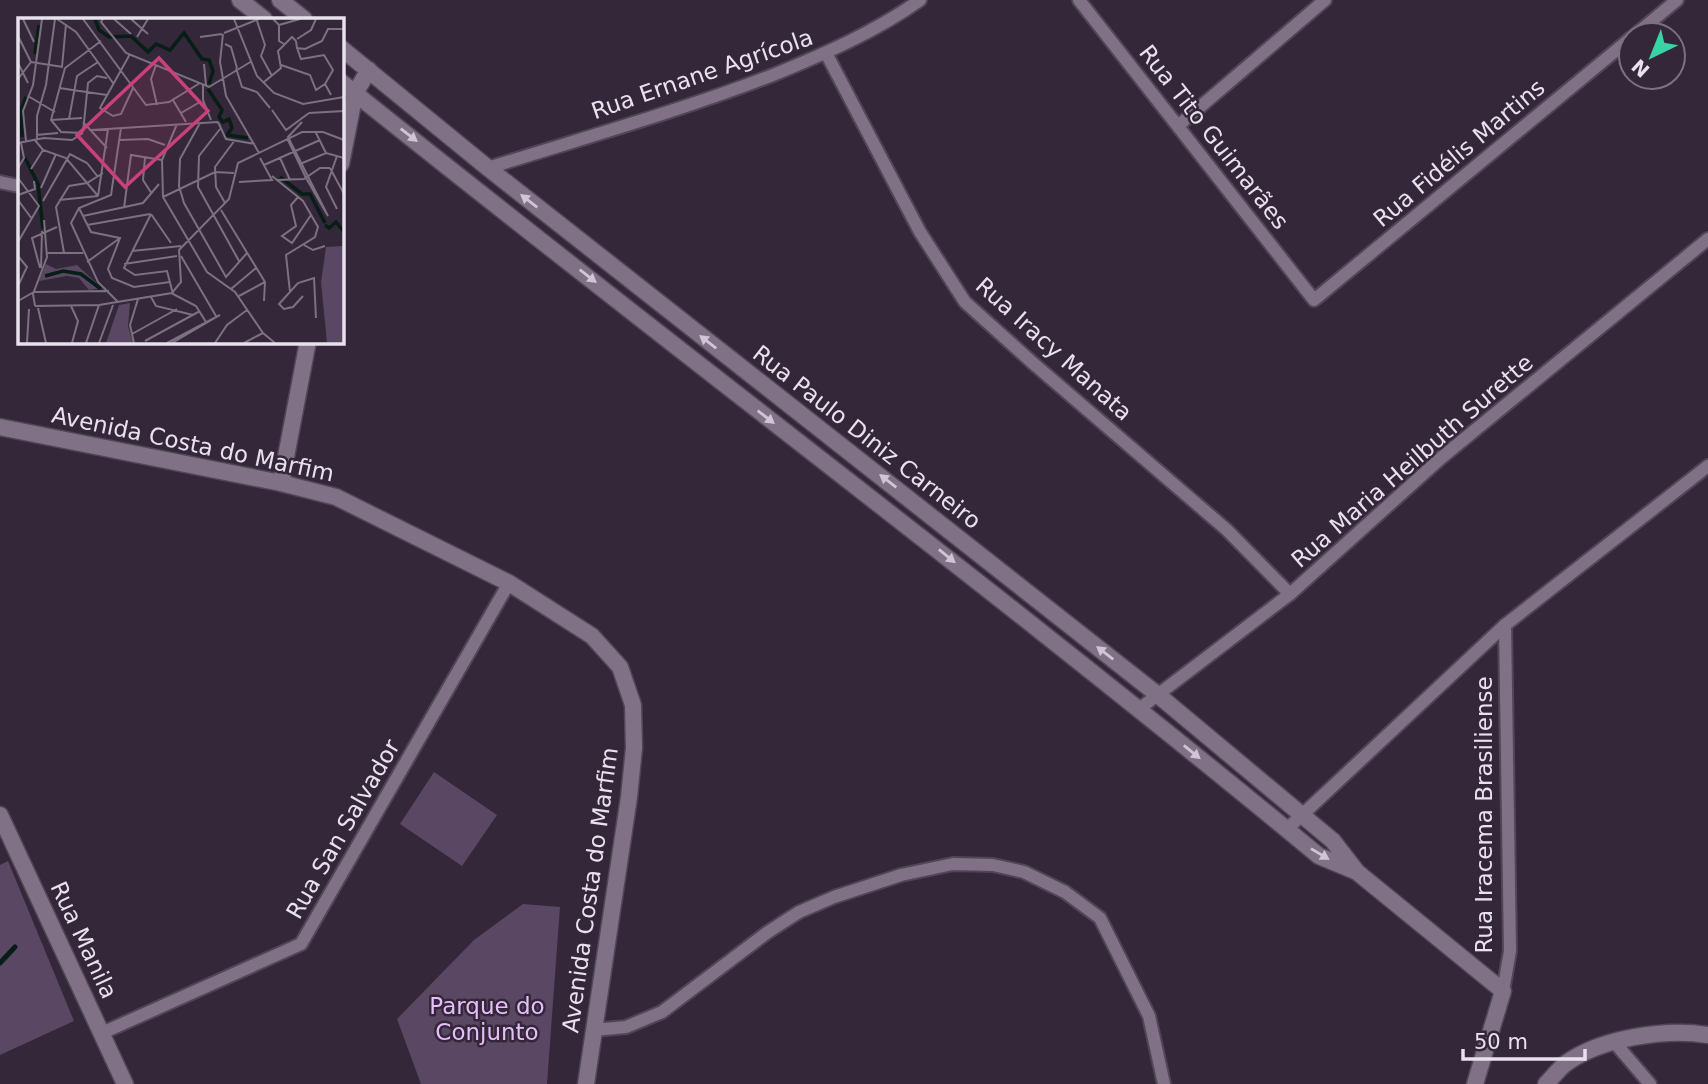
<svg xmlns="http://www.w3.org/2000/svg" width="1708" height="1084" font-family="'DejaVu Sans',sans-serif">
	<style>
		.green { fill: #5a4763 }
		.lines { fill: none; stroke-linecap: round; stroke-linejoin: round }
		.stream { stroke: #071e16; stroke-width: 5 }
		.minor-casing { stroke: #514656; stroke-width: 16 }
		.tertiary-casing { stroke: #514656; stroke-width: 19 }
		.minor { stroke: #807187; stroke-width: 12 }
		.tertiary { stroke: #807187; stroke-width: 16 }
		.oneway { fill: #cfc5d4 }
		.labels { text-anchor: middle; dominant-baseline: central; stroke-width: 5; stroke-linejoin: round; paint-order: stroke }
		.street-label { font-size: 23px; fill: #e9e1ee; stroke: #332739 }
		.park-label { font-size: 23px; fill: #e6befa; stroke: #332739 }
		.inset-river { fill: none; stroke: #071e16; stroke-width: 3.5 }
		.inset-road { fill: none; stroke: #7c7181; stroke-width: 2 }
		.view { fill: #ca4078; fill-opacity: 0.15; stroke: #ca4078; stroke-width: 3.5 }
		.inset-edge { fill: none; stroke: #e9e1ee; stroke-width: 3.5 }
	</style>
	<rect width="100%" height="100%" fill="#332739"/>
	<g class="green">
		<polygon points="434,772 497,815 462,866 400,824"/>
		<polygon points="8,861 74,1021 0,1055 0,865"/>
		<polygon points="523,904 560,907 547,1084 421,1084 397,1019 474,940"/>
	</g>
	<g class="lines">
		<polyline class="stream" points="0,963 15,947"/>
		<g class="minor-casing">
			<g id="minor">
				<polyline points="1079,0 1314,300 1631,38"/>
				<polyline points="1635,35 1677,0"/>
				<polyline points="826,53 920,232 965,302 1034,364 1227,530 1290,594"/>
				<polyline points="1179,125 1325,0"/>
				<path d="M 488,168 C 583,138 680,111 773,75 C 824,54 875,32 920,0"/>
				<polyline points="0,182 19,186"/>
				<polyline points="1139,709 1290,594 1441,458 1708,239"/>
				<polyline points="1287,829 1505,625 1708,466"/>
				<polyline points="1503,991 1510,951 1505,625"/>
				<polyline points="594,1030 626,1027 662,1012 768,932 799,912 834,897 901,875 953,864 993,865 1024,872 1065,892 1100,918 1149,1016 1164,1084"/>
				<polyline points="102,1033 301,944 509,583"/>
				<polyline points="1615,1043 1650,1084"/>
			</g>
		</g>
		<g class="tertiary-casing">
			<g id="tertiary">
				<polyline points="240,0 264,19"/>
				<polyline points="280,0 304,19"/>
				<polyline points="341,48 488,168 1158,695 1333,841 1357,872 1503,991 1475,1084"/>
				<path d="M 341,82 C 665,343 999,591 1319,856 L 1355,871"/>
				<polyline points="341,164 355,93 369,70"/>
				<polyline points="0,427 281,483 336,497 509,583 592,636 620,667 633,705 634,748 629,797 586,1084"/>
				<polyline points="281,483 308,341"/>
				<polyline points="0,815 125,1084"/>
				<path d="M 1546,1084 C 1552,1078 1558,1070 1565,1064 C 1600,1038 1666,1028 1708,1035"/>
			</g>
		</g>
		<use href="#minor" class="minor"/>
		<use href="#tertiary" class="tertiary"/>
	</g>
	<defs><path id="oneway-solid" d="M-6-.8H1V-3.2L6.5 0L1 3.2V.8H-6Z" transform="scale(1.75)"/></defs>
	<g class="oneway">
		<use href="#oneway-solid" transform="translate(409 135) rotate(38)"/>
		<use href="#oneway-solid" transform="translate(529 201) rotate(-142)"/>
		<use href="#oneway-solid" transform="translate(588 276) rotate(38)"/>
		<use href="#oneway-solid" transform="translate(708 342) rotate(-142)"/>
		<use href="#oneway-solid" transform="translate(766 417) rotate(38)"/>
		<use href="#oneway-solid" transform="translate(888 481) rotate(-142)"/>
		<use href="#oneway-solid" transform="translate(947 556) rotate(39)"/>
		<use href="#oneway-solid" transform="translate(1105 653) rotate(-142)"/>
		<use href="#oneway-solid" transform="translate(1192 752) rotate(39)"/>
		<use href="#oneway-solid" transform="translate(1320 854) rotate(31)"/>
	</g>
	<g class="labels">
		<g class="street-label">
			<text transform="translate(702 74) rotate(-19)">Rua Ernane Agrícola</text>
			<text transform="translate(1214 137) rotate(52)">Rua Tito Guimarães</text>
			<text transform="translate(1459 153) rotate(-40)">Rua Fidélis Martins</text>
			<text transform="translate(1054 349) rotate(42)">Rua Iracy Manata</text>
			<text transform="translate(867 437) rotate(38)">Rua Paulo Diniz Carneiro</text>
			<text transform="translate(193 444) rotate(12)">Avenida Costa do Marfim</text>
			<text transform="translate(1412 461) rotate(-41)">Rua Maria Heilbuth Surette</text>
			<text transform="translate(1484 815) rotate(-90)">Rua Iracema Brasiliense</text>
			<text transform="translate(343 829) rotate(-60)">Rua San Salvador</text>
			<text transform="translate(590 890) rotate(-82)">Avenida Costa do Marfim</text>
			<text transform="translate(84 940) rotate(65)">Rua Manila</text>
		</g>
		<g class="park-label">
			<text x="487" y="1006">Parque do<tspan x="487" dy="26">Conjunto</tspan></text>
		</g>
	</g>
	<g transform="translate(18 18)">
		<rect width="326" height="326" fill="#332739"/>
		<path d="M 325,228 L 325,325 L 309,325 L 303,264 L 308,229 ZM 28,246 L 38,251 L 59,247 L 84,270 L 71,272 L 61,260 L 49,258 L 21,263 ZM 112,285 L 110,308 L 115,325 L 88,325 L 101,287 Z" fill="#5a4763"/>
		<path class="inset-river" d="M 77,1 L 81,12 L 91,19 L 113,18 L 130,34 L 138,26 L 152,32 L 166,15 L 184,41 L 191,42 L 195,53 L 191,66M 17,36 L 21,7M 190,71 L 204,92 L 201,99 L 205,104 L 211,101 L 214,110 L 209,117 L 230,120M 4,119 L 3,92 L 8,79M 7,140 L 20,166 L 25,211M 262,159 L 284,176 L 292,176 L 307,205M 307,207 L 311,210 L 318,204 L 326,214M 27,258 L 45,253 L 63,256 L 83,271"/>
		<path class="inset-road" d="M 5,1 L 16,24M 39,1 L 58,14 L 95,65M 65,1 L 128,87 L 151,84 L 182,65M 85,1 L 83,4 L 108,35 L 191,69 L 234,43M 96,1 L 113,16M 113,1 L 130,16M 216,1 L 239,58 L 256,75 L 285,86 L 326,79M 255,1 L 261,7 L 261,23 L 266,26M 239,3 L 247,27 L 243,38 L 254,58M 261,7 L 282,1M 206,15 L 241,1M 205,16 L 202,44 L 208,78 L 241,135M 0,18 L 13,44M 119,19 L 130,1M 182,19 L 204,16M 279,21 L 293,12 L 298,1M 278,23 L 279,30 L 287,31 L 304,23 L 310,11 L 326,11M 207,26 L 213,29 L 219,50M 279,30 L 283,41 L 306,37 L 315,52 L 307,66M 112,36 L 82,90 L 95,98 L 103,96 L 115,70M 13,44 L 45,49M 0,45 L 10,65M 186,46 L 188,68M 138,47 L 133,61 L 139,87M 263,47 L 292,57 L 298,72 L 307,66 L 313,77M 44,49 L 48,6M 218,50 L 224,69 L 239,74 L 252,90M 0,61 L 13,44M 246,64 L 263,50 L 260,33 L 274,19 L 278,23M 185,67 L 185,82 L 193,102M 41,70 L 89,77M 10,78 L 37,94M 155,82 L 168,104M 254,92 L 268,112 L 291,95M 163,95 L 182,84M 291,95 L 326,93M 51,101 L 59,58 L 80,44M 33,102 L 64,100M 65,104 L 89,130M 200,104 L 208,121 L 237,126M 182,105 L 162,141 L 161,168 L 166,185 L 208,259 L 229,235M 159,106 L 144,142 L 145,179 L 189,254 L 217,274 L 245,315 L 257,325M 202,111 L 181,138 L 180,169 L 221,243M 73,112 L 200,104M 297,113 L 308,135M 65,114 L 70,65 L 79,58 L 89,60M 65,115 L 43,114 L 33,102 L 47,50 L 83,23M 18,117 L 40,115M 269,120 L 288,160 L 310,198 L 270,119 L 284,104M 16,121 L 25,132 L 48,140 L 80,178M 19,121 L 19,98 L 28,67 L 37,1M 101,122 L 130,121 L 147,127M 8,123 L 5,93 L 15,67 L 24,1M 0,125 L 26,120 L 54,122 L 65,115M 127,140 L 125,162 L 134,176M 262,140 L 272,162M 282,146 L 308,135 L 326,140M 246,147 L 302,122M 0,150 L 6,140 L 3,125M 312,150 L 326,176M 13,151 L 25,132M 254,158 L 285,183 L 300,209 L 297,219 L 268,237 L 272,274M 0,160 L 21,188 L 0,224M 259,162 L 286,161 L 302,150 L 312,150M 221,164 L 254,162 L 242,140M 23,170 L 38,136M 0,177 L 17,171 L 16,163M 80,178 L 90,111M 145,179 L 197,154 L 216,155M 280,179 L 273,187 L 278,208 L 264,218 L 274,225 L 293,197M 0,182 L 14,201M 41,182 L 80,178M 25,183 L 52,136 L 69,145 L 80,159M 207,185 L 198,169 L 197,149 L 217,122M 61,190 L 73,214 L 102,220 L 90,251 L 94,260 L 116,269 L 152,264M 106,190 L 113,137 L 144,142M 319,191 L 308,169 L 319,138M 203,192 L 247,264 L 246,283M 133,196 L 106,250 L 117,257 L 149,253 L 155,276 L 178,288 L 188,304M 133,196 L 153,225M 65,198 L 125,185 L 141,166M 69,207 L 132,196M 286,227 L 295,232 L 307,228M 114,233 L 163,228M 29,235 L 65,235M 46,235 L 38,189 L 51,168 L 69,165 L 85,155M 0,238 L 9,249 L 0,268M 163,238 L 198,298M 69,244 L 102,220M 106,246 L 159,238M 22,250 L 14,220 L 39,209M 23,250 L 24,213M 213,271 L 238,250M 221,278 L 247,264M 285,278 L 275,289 L 266,291 L 261,286 L 280,265 L 296,260 L 298,300M 133,279 L 138,288 L 175,297M 0,283 L 16,274 L 91,273M 100,284 L 80,264 L 53,205 L 61,190 L 93,177 L 103,110M 17,288 L 15,276 L 29,239 L 26,202M 17,288 L 81,287 L 154,275 L 163,264 L 161,232 L 211,181 L 220,145 L 284,114 L 305,114 L 326,122M 53,288 L 60,303 L 54,325M 20,290 L 28,325M 114,316 L 159,291M 127,323 L 182,293M 9,325 L 11,291M 68,325 L 81,287M 81,325 L 95,287M 116,325 L 112,307 L 120,281M 149,325 L 202,297 L 154,325M 197,325 L 209,307 L 229,292M 226,325 L 245,315"/>
		<path class="view" d="M 141,40 L 190,93 L 107,169 L 59,117 Z"/>
		<rect width="326" height="326" class="inset-edge"/>
	</g>
	<g transform="translate(1652 56) rotate(223)"><circle r="33" fill="#332739" stroke="#7c7181" stroke-width="2"/>
	<path d="M0-5L12 26L0 18L-12 26Z" fill="#38d4a6"/>
	<text y="-10" font-size="19" font-weight="bold" text-anchor="middle" fill="#e9e1ee">N</text>
	</g>
	<path d="M1463 1049v10h122v-10" fill="none" stroke="#e9e1ee" stroke-width="3.5"/>
	<text x="1474" y="1049" font-size="21" fill="#e9e1ee" stroke="#332739" stroke-width="5" paint-order="stroke">50 m</text>
</svg>
